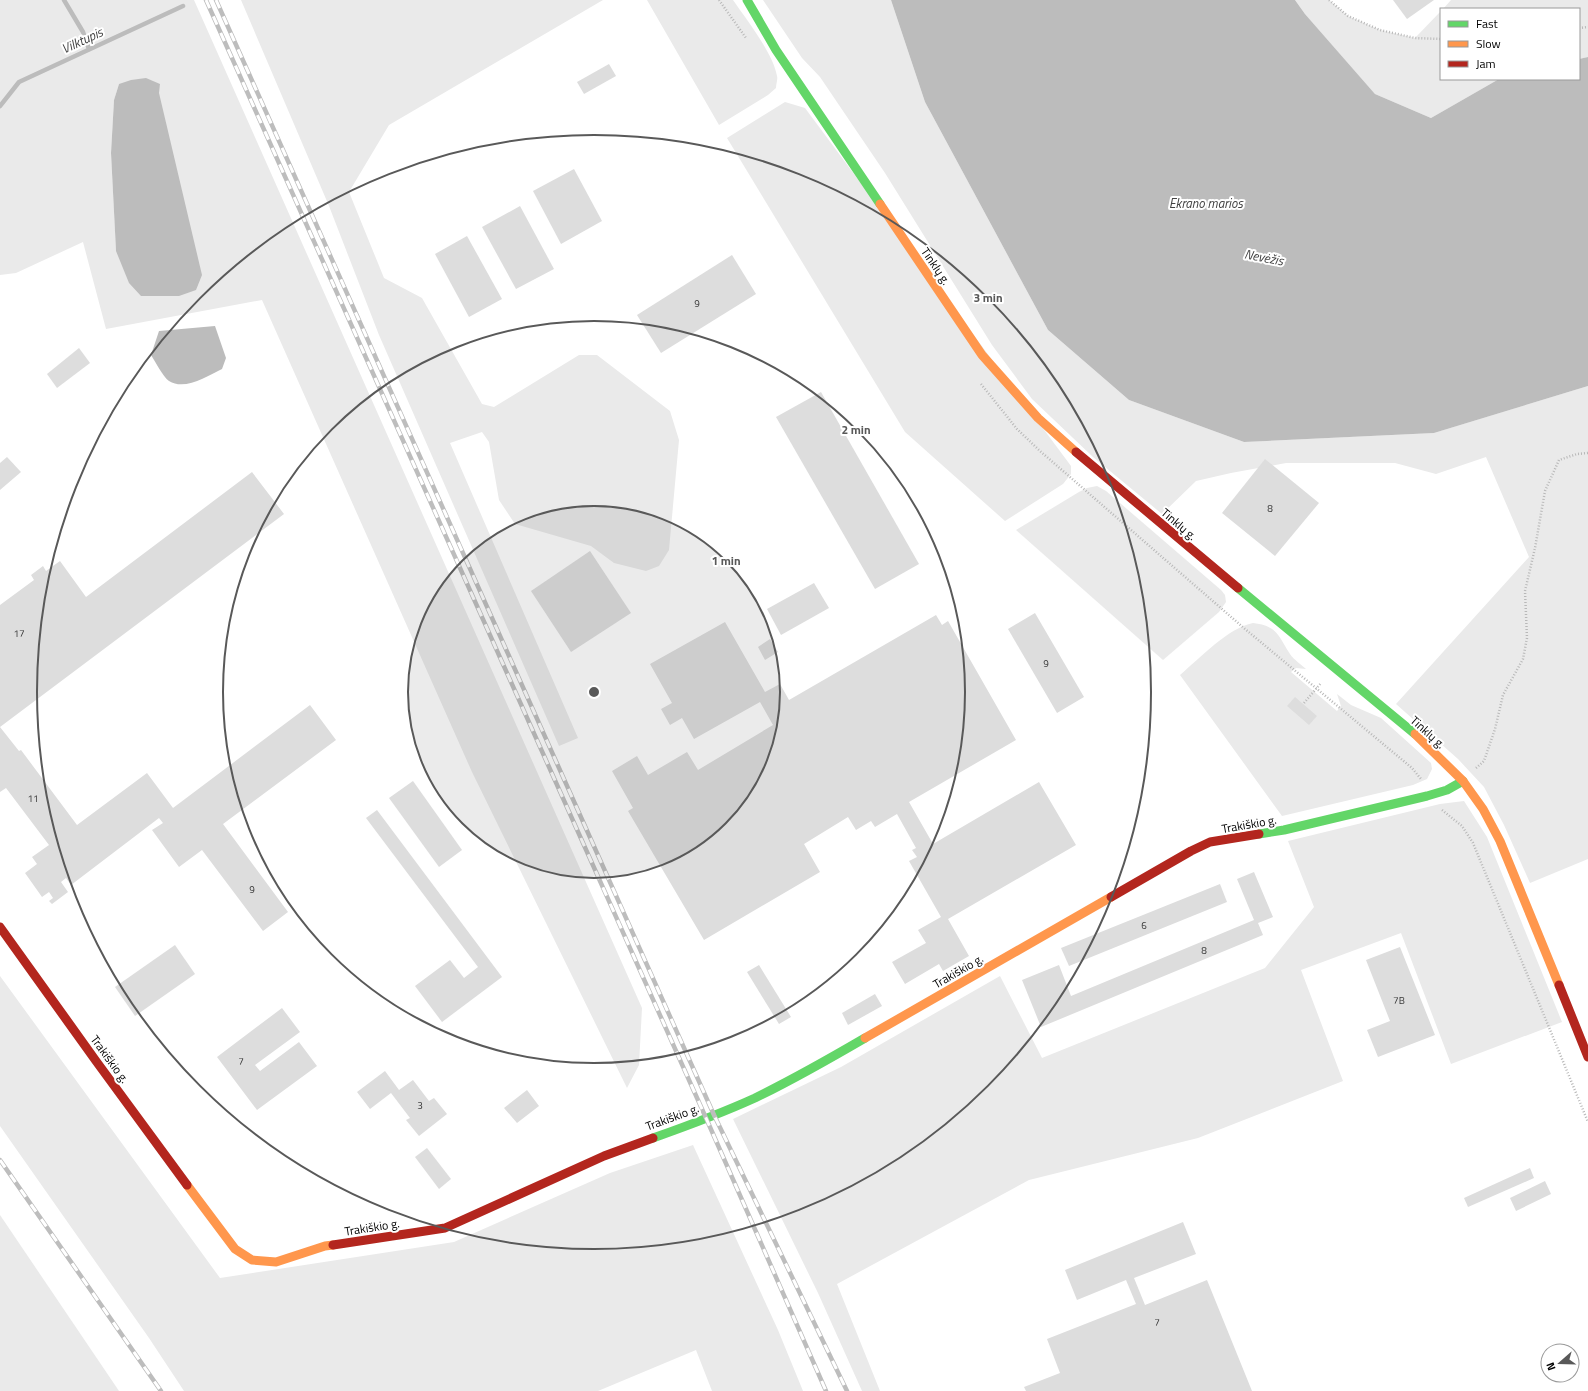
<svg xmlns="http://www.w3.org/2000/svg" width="1588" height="1391" font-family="'Titillium Web',sans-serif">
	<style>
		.green { fill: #eaeaea; fill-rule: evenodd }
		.water { fill: #bcbcbc }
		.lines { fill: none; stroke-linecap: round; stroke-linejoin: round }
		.stream { stroke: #bcbcbc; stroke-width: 4.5 }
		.building { fill: #ddd }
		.path { stroke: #b8b8b8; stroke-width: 2.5; stroke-dasharray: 1 2; stroke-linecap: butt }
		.fast { stroke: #63d668; stroke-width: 9 }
		.slow { stroke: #ff974d; stroke-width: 9 }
		.jam { stroke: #b3261e; stroke-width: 9 }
		.rail-casing { stroke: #bdbdbd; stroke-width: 4.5 }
		.rail { stroke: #fff; stroke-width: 3; stroke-dasharray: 9; stroke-linecap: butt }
		.ring { fill: none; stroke: #595959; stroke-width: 2 }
		.labels { text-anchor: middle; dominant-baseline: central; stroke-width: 4; stroke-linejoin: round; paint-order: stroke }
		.number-label { font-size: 10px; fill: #373737 }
		.street-label { font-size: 12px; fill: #000; stroke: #fff }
		.water-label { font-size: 13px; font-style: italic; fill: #414141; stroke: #fff }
		.centre { fill: #595959; stroke: #fff; stroke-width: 2 }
		.ring-label { font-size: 12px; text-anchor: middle; font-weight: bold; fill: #595959; stroke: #fff; stroke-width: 4; stroke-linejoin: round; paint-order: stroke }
	</style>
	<rect width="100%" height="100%" fill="#fff"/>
	<g class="green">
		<path d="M 0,0 L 194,0 L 642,1008 L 639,1065 L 627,1088 L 472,772 L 262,300 L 106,329 L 83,242 L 16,273 L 0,275 ZM 119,84 L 160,84 L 116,251 L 111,153 L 114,100 Z"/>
		<polygon points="241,0 603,0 389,125 349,192 384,278 422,298 482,404 494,407 579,355 597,355 670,411 679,440 669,550 659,566 646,571 614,563 591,546 515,524 499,500 489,442 482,432 450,443 578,738 559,746 379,335 329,206"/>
		<path d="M 647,0 L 733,0 C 746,19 773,53 777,76 C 778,79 776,84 776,88 L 768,95 L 719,125 Z"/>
		<polygon points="763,0 891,0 925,102 1048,330 1129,400 1244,442 1434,433 1588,386 1588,859 1530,883 1504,825 1484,787 1458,759 1396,704 1529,557 1486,457 1436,474 1395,463 1286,463 1231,473 1196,481 1162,514 1093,457 1032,399 992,345 885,173 820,77 802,58"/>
		<polygon points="1295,0 1329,0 1348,16 1380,30 1415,38 1441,11 1441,79 1499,79 1431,118 1375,94 1305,14"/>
		<polygon points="1451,0 1588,0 1588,57 1579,59 1579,9 1443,9"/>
		<polygon points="785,102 805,108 1071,466 1071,474 1063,484 1005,521 905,432 727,138"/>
		<polygon points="1097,486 1106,491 1221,590 1225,595 1226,602 1219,612 1163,660 1016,530 1079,492 1087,488"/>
		<path d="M 1253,623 C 1278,626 1278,636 1290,654 C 1294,660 1301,664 1306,669 L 1296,668 L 1291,672 L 1337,711 L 1341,706 L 1337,694 L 1351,705 L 1381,718 L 1431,763 L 1432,769 L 1427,779 L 1413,785 L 1282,816 L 1180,675 C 1200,658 1228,628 1253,623 Z"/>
		<polygon points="1464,801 1487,837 1562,1022 1451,1064 1401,933 1301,970 1343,1081 1198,1138 1029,1180 837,1284 880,1391 862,1391 818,1293 733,1119 841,1067 1000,976 1042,1058 1265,968 1314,907 1288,841 1440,804"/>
		<polygon points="0,976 220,1278 454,1242 610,1173 693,1145 778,1330 803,1391 712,1391 696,1350 598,1391 184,1391 149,1338 0,1126"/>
		<polygon points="0,1215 119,1391 0,1391"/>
	</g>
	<g class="water">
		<polygon points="891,0 1295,0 1305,14 1375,94 1431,118 1499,79 1579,79 1579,59 1588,57 1588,386 1434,433 1244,442 1129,400 1048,330 925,102"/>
		<polygon points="146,78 160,84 159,93 202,275 196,290 179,296 141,296 129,283 116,251 111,153 114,100 119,84 131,80"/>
		<path d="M 215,326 L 226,358 L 222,369 C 207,376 185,391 169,381 C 163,377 155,361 151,355 L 159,331 Z"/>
	</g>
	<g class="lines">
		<g class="stream">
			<polyline points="64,0 83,32 89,49"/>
			<polyline points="0,106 19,82 183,6"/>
		</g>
	</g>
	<g class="building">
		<polygon points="1393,0 1434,0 1407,19"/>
		<polygon points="609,64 616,76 584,94 577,82"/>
		<polygon points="574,169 602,221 561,244 533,191"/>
		<polygon points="520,206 554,269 516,289 482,227"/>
		<polygon points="467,236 502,299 469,317 435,254"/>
		<polygon points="732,255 756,294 661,353 637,315"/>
		<polygon points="79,348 90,363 57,388 47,374"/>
		<polygon points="821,392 919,564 875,589 776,417"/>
		<polygon points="7,457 21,472 0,490 0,463"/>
		<polygon points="1265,459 1319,503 1275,556 1222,513"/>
		<polygon points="252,472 284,514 0,727 19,751 21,750 77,825 147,773 173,808 310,705 336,740 223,824 288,912 263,931 202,850 179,867 152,830 163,823 159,818 71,885 66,878 61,882 68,892 52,904 49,901 53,898 49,892 42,897 25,873 37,864 32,857 49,845 6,788 0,792 0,605 34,580 31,575 43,566 46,571 60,561 86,597"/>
		<polygon points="590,551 631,613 571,652 531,591"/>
		<polygon points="814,583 829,608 781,635 767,609"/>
		<polygon points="1035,613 1084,697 1057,713 1008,629"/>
		<polygon points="936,615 942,625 948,621 1016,740 909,802 933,844 1039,782 1076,845 948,919 969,956 943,971 939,964 905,984 892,962 926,943 918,930 941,917 909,861 917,857 912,850 916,848 897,814 875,827 871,821 856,830 848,817 804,844 820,872 704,940 628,811 633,808 612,771 637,756 648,775 687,752 698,770 773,725 760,702 694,739 682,718 670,725 661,709 672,703 650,664 725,622 765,692 780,684 789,700"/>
		<polygon points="770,639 778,652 765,660 758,647"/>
		<polygon points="1295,697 1317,716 1309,725 1287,706"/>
		<polygon points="413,781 462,850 439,867 389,798"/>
		<polygon points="377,810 502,977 442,1022 415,986 450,960 464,978 478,967 366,818"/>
		<polygon points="1254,872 1273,917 1258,923 1263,935 1041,1027 1022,980 1059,965 1071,996 1254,920 1237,879"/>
		<polygon points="1220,884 1227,902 1069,966 1061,948"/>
		<polygon points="175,945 195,974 135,1016 115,987"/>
		<polygon points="1400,947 1435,1035 1378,1057 1367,1030 1390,1021 1366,960"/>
		<polygon points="759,965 791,1017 779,1024 747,972"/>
		<polygon points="875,994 882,1006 848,1025 842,1013"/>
		<polygon points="282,1008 300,1032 255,1065 260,1071 299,1042 317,1066 257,1110 217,1057"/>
		<polygon points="385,1071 399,1090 413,1080 429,1101 434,1098 447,1114 419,1136 406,1120 410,1118 391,1093 370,1109 357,1092"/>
		<polygon points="527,1090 539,1106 517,1123 504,1108"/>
		<polygon points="427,1148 451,1179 439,1189 415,1157"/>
		<polygon points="1530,1168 1534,1178 1468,1207 1464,1198"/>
		<polygon points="1545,1181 1551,1194 1516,1211 1510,1198"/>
		<polygon points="1183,1222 1196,1254 1134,1278 1145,1305 1207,1280 1252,1391 1026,1391 1024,1387 1060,1373 1047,1339 1136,1304 1126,1280 1077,1300 1065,1270"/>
	</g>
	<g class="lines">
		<g class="path">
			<polyline points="719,0 746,38"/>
			<polyline points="1329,0 1348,16 1380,30 1415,38 1441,39"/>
			<polyline points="1579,28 1588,27"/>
			<polyline points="981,384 1017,429 1040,451 1245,629 1412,768 1421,779"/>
			<polyline points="1304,703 1321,683"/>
			<polyline points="1476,768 1484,761 1495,729 1503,695 1523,659 1527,638 1525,591 1535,548 1545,491 1559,460 1577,454 1588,453"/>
			<polyline points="1442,810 1462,826 1473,843 1588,1122"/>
		</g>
		<g class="fast">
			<polyline points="747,0 776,50 880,204"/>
			<polyline points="1238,588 1415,734"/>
			<polyline points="1259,834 1284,830 1427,796 1447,790 1463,781"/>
			<path d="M 653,1138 C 687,1126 722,1113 755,1098 C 792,1080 829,1059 865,1038"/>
		</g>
		<g class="slow">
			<polyline points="880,204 982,355 1038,418 1076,452"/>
			<polyline points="1415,734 1463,781 1483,809 1500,841 1559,985"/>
			<polyline points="865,1038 1111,897"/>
			<polyline points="187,1185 235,1249 252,1260 276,1262 325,1246 333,1245"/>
		</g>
		<g class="jam">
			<polyline points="1076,452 1238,588"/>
			<polyline points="1111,897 1191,851 1210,842 1259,834"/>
			<polyline points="0,927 96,1061 187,1185"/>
			<polyline points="1559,985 1588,1057"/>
			<polyline points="333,1245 445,1228 604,1156 653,1138"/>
		</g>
		<g class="rail-casing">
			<g id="rail">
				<polyline points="206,0 706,1118 826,1391"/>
				<polyline points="216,0 714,1115 847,1391"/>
				<polyline points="0,1160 161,1391"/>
			</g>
		</g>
		<use href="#rail" class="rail"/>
	</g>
	<circle cx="594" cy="692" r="186" fill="#595959" fill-opacity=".12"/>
	<g class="ring">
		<circle cx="594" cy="692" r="186"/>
		<circle cx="594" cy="692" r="371"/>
		<circle cx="594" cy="692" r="557"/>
	</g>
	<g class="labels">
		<g class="number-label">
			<text x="697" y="303">9</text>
			<text x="1270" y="508">8</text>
			<text x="19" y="633">17</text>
			<text x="1046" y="663">9</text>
			<text x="33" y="798">11</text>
			<text x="252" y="889">9</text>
			<text x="1144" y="925">6</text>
			<text x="1204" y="950">8</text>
			<text x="1399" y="1000">7B</text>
			<text x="241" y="1061">7</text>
			<text x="420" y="1105">3</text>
			<text x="1157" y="1322">7</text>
		</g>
		<g class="street-label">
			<text transform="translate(936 266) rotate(56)">Tinklų g.</text>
			<text transform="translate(1179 524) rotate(40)">Tinklų g.</text>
			<text transform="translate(1428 732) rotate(42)">Tinklų g.</text>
			<text transform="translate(1249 824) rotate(-10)">Trakiškio g.</text>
			<text transform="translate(958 971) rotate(-30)">Trakiškio g.</text>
			<text transform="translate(110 1059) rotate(54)">Trakiškio g.</text>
			<text transform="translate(672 1117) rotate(-20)">Trakiškio g.</text>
			<text transform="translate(372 1227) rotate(-9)">Trakiškio g.</text>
		</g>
		<g class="water-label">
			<text transform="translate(82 40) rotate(-25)">Vilktupis</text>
			<text x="1206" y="203">Ekrano marios</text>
			<text transform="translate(1264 257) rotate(11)">Nevėžis</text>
		</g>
	</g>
	<circle cx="594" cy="692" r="6" class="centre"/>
	<g class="ring-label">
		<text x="988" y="302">3 min</text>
		<text x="856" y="434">2 min</text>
		<text x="726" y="565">1 min</text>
	</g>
	<rect x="1440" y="8" width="140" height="72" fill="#ffffff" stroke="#999999"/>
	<rect x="1448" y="21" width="20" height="6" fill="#63d668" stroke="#999999"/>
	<text x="1476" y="28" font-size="12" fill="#000000">Fast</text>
	<rect x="1448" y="41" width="20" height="6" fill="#ff974d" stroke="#999999"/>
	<text x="1476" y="48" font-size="12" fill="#000000">Slow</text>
	<rect x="1448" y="61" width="20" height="6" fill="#b3261e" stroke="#999999"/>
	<text x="1476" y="68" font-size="12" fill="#000000">Jam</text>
	<g transform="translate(1560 1363) rotate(250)"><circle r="19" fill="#ffffff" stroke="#999999"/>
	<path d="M0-3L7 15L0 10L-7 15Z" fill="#595959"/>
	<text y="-6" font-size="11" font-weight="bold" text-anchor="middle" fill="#000000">N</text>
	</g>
</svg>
